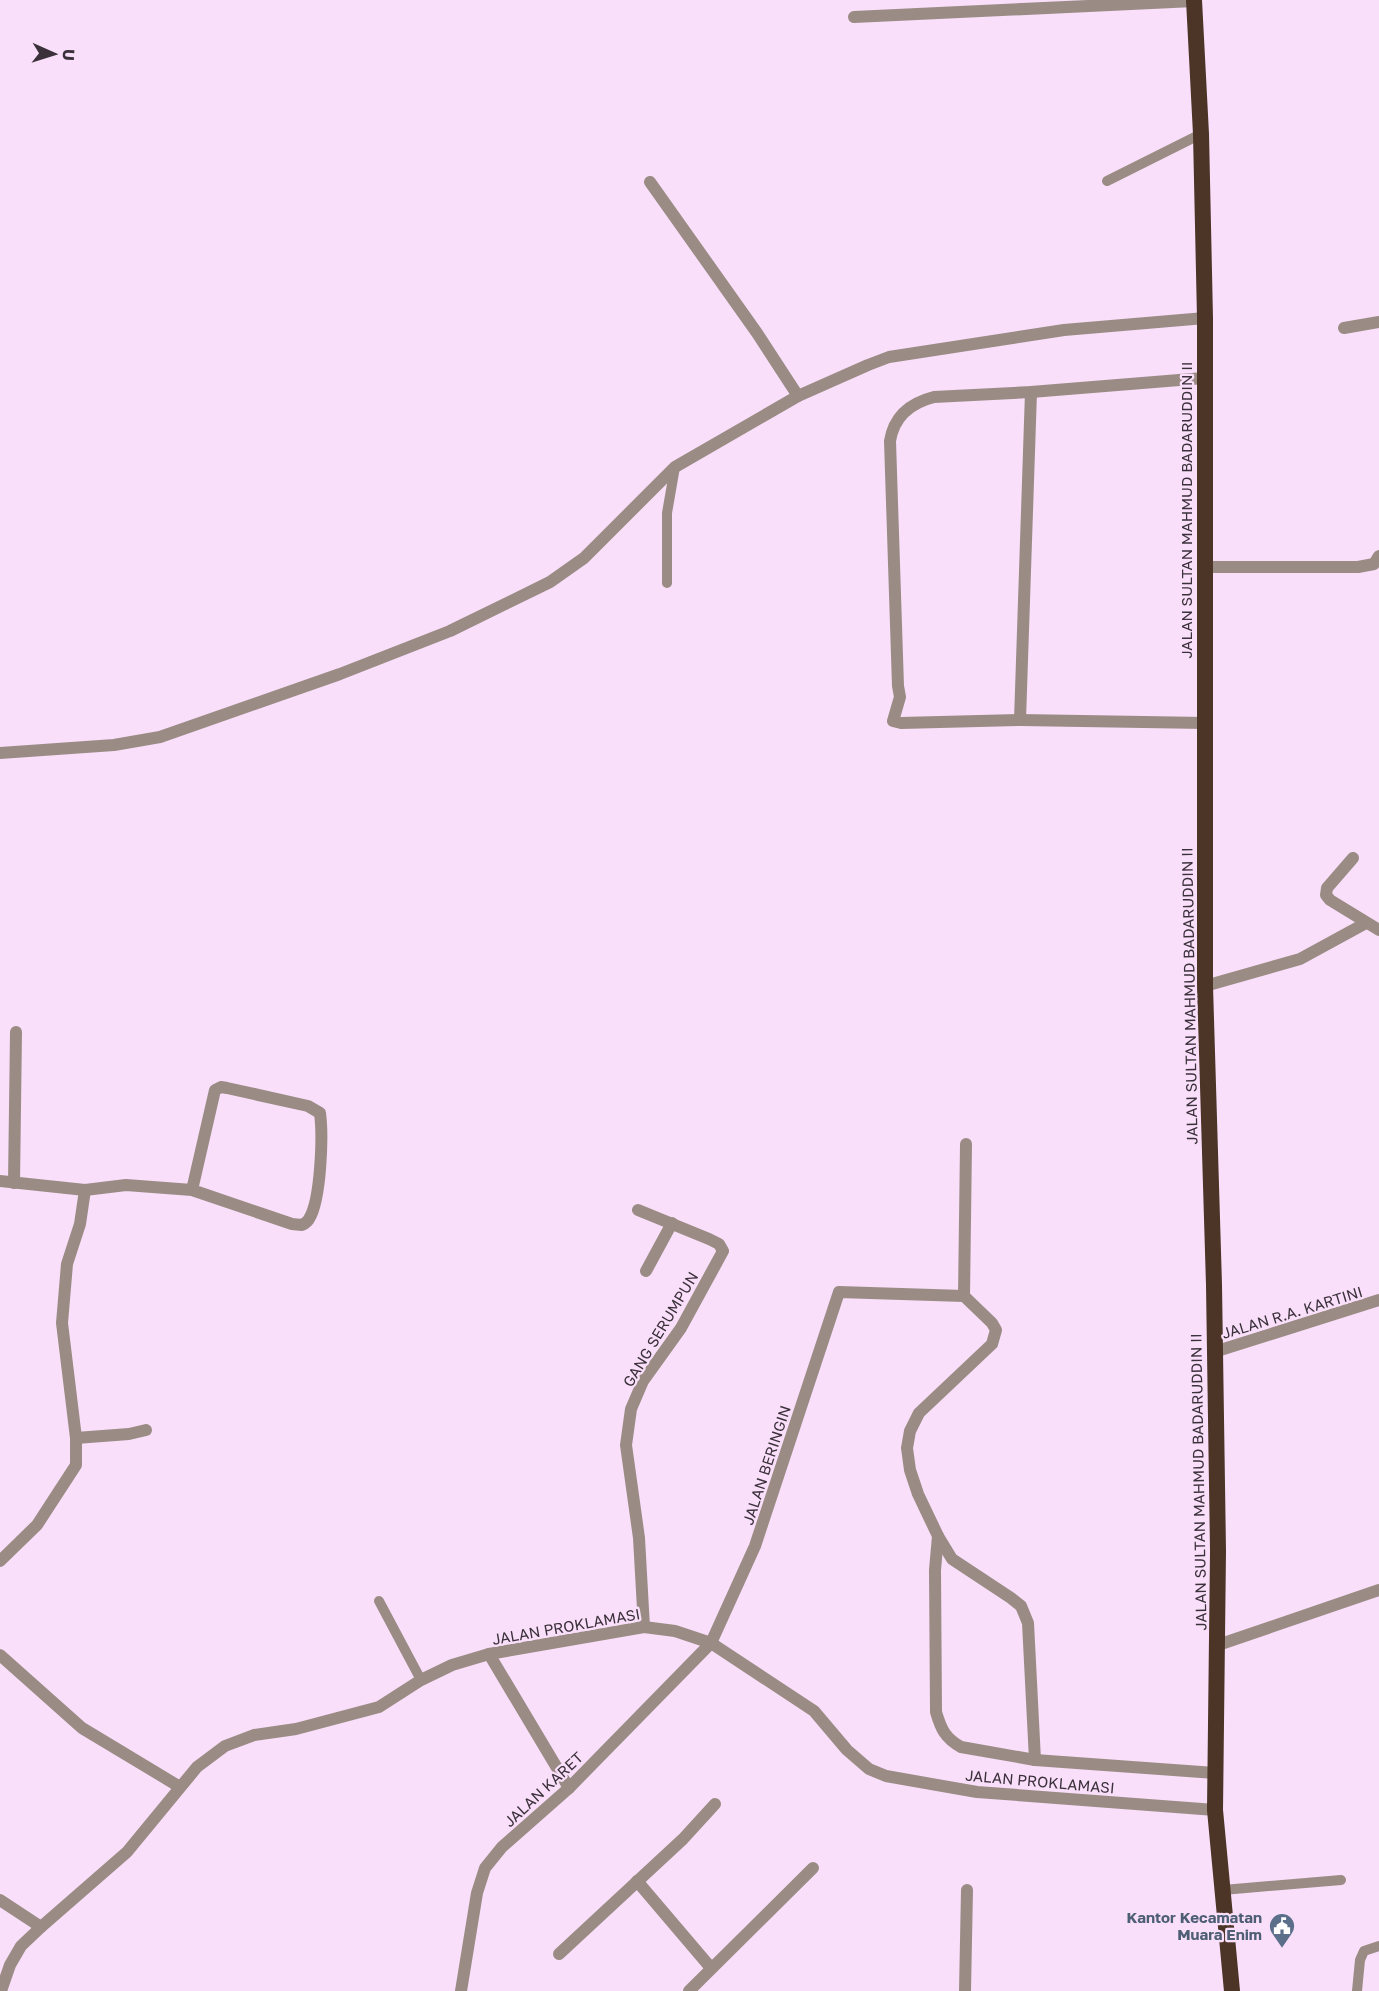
<svg xmlns="http://www.w3.org/2000/svg" width="1379" height="1991" font-family="'Golos Text',sans-serif">
	<style>
		.lines { fill: none; stroke-linecap: round; stroke-linejoin: round }
		.service { stroke: #9a8c84; stroke-width: 10 }
		.minor { stroke: #9a8c84; stroke-width: 12 }
		.tertiary { stroke: #9a8c84; stroke-width: 12 }
		.trunk { stroke: #4c3426; stroke-width: 16 }
		.labels { text-anchor: middle; dominant-baseline: central; stroke-width: 4.5; stroke-linejoin: round; paint-order: stroke }
		.street-label { font-size: 15px; fill: #3b313b; stroke: #f9dffa }
		.service-label { font-size: 15px; font-weight: bold; fill: #4e5e75; stroke: #f9dffa; text-anchor: end }
	</style>
	<rect width="100%" height="100%" fill="#f9dffa"/>
	<g class="lines">
		<g class="service">
			<polyline points="1107,181 1201,134"/>
			<polyline points="667,583 667,513 675,467"/>
			<polyline points="379,1601 421,1680"/>
			<polyline points="1223,1890 1341,1880"/>
			<polyline points="1357,1991 1360,1960 1364,1951 1379,1946"/>
		</g>
		<g class="minor">
			<polyline points="854,17 1194,1"/>
			<polyline points="650,182 757,333 798,396"/>
			<polyline points="1344,328 1379,322"/>
			<path d="M 1204,378 L 1031,392 L 934,397 C 910,403 894,416 890,441 L 898,686 L 900,697 L 893,721 L 901,723 L 1020,720 L 1205,723"/>
			<polyline points="1206,567 1358,567 1374,564 1379,556"/>
			<polyline points="1020,720 1031,392"/>
			<polyline points="1353,858 1327,888 1326,895 1330,900 1379,930"/>
			<polyline points="1205,986 1300,959 1366,923"/>
			<path d="M 0,1181 L 85,1190 L 126,1185 L 192,1190 L 292,1224 L 302,1225 C 304,1224 308,1221 309,1219 C 321,1200 323,1136 320,1113 L 308,1106 L 227,1088 L 221,1087 L 215,1090 L 192,1190"/>
			<polyline points="14,1183 16,1032"/>
			<polyline points="638,1210 709,1239 719,1244 723,1251 681,1328 643,1381 631,1409 626,1445 639,1538 644,1627"/>
			<polyline points="646,1271 672,1223"/>
			<polyline points="964,1296 966,1144"/>
			<polyline points="1214,1352 1379,1300"/>
			<polyline points="76,1438 129,1434 146,1430"/>
			<path d="M 938,1536 L 935,1570 L 936,1712 C 941,1729 945,1738 961,1747 L 1035,1760 L 1215,1773"/>
			<polyline points="0,1561 37,1525 76,1465 76,1438 62,1323 67,1264 80,1224 85,1190"/>
			<polyline points="1218,1645 1379,1590"/>
			<polyline points="489,1654 569,1788"/>
			<polyline points="0,1655 82,1728 180,1787"/>
			<polyline points="637,1881 711,1968"/>
			<polyline points="0,1900 41,1927"/>
			<polyline points="559,1954 683,1839 715,1804"/>
			<polyline points="1,1991 10,1965 21,1946 41,1927 127,1852 197,1767 225,1746 254,1735 296,1729 379,1707 421,1680 452,1665 489,1654 644,1627 675,1631 711,1643 814,1711 847,1750 869,1769 886,1776 977,1792 1215,1810"/>
			<polyline points="461,1991 477,1893 485,1868 502,1847 569,1788 711,1643 755,1546 839,1292 964,1296 992,1323 996,1330 992,1344 919,1413 910,1431 907,1448 910,1470 918,1494 938,1536 952,1559 1011,1598 1021,1606 1028,1623 1035,1760"/>
			<polyline points="689,1991 813,1868"/>
			<polyline points="965,1991 967,1890"/>
		</g>
		<polyline class="tertiary" points="0,753 114,745 160,737 340,674 450,631 550,582 584,558 675,467 798,396 868,365 889,357 1064,330 1205,318"/>
		<polyline class="trunk" points="1194,0 1201,134 1205,318 1205,986 1214,1285 1218,1551 1215,1810 1232,1991"/>
	</g>
	<defs>
		<g id="civic-pin" transform="scale(1.35)"><path d="M0 17L-7.5 6A9.5 9.5 0 1 1 7.5 6Z" fill="#5c6f8a" stroke="#f9dffa"/><path d="M-.6-6.5H3V-4.5H.6V-3L4-1V1h2V6H-6V1h2V-1L-.6-3ZM-1.2 2.5V6h2.4V2.5Z" fill="#fff"/></g>
	</defs>
	<g fill-rule="evenodd">
		<use href="#civic-pin" x="1282" y="1926"/>
	</g>
	<g class="labels">
		<g class="street-label">
			<text transform="translate(1186 510) rotate(-90)">JALAN SULTAN MAHMUD BADARUDDIN II</text>
			<text transform="translate(1189 996) rotate(-91)">JALAN SULTAN MAHMUD BADARUDDIN II</text>
			<text transform="translate(1292 1312) rotate(-17)">JALAN R.A. KARTINI</text>
			<text transform="translate(660 1329) rotate(-59)">GANG SERUMPUN</text>
			<text transform="translate(766 1465) rotate(-72)">JALAN BERINGIN</text>
			<text transform="translate(1198 1482) rotate(-91)">JALAN SULTAN MAHMUD BADARUDDIN II</text>
			<text transform="translate(566 1626) rotate(-10)">JALAN PROKLAMASI</text>
			<text transform="translate(1040 1781) rotate(5)">JALAN PROKLAMASI</text>
			<text transform="translate(543 1789) rotate(-43)">JALAN KARET</text>
		</g>
		<g class="service-label">
			<text x="1262" y="1917">Kantor Kecamatan<tspan x="1262" dy="17">Muara Enim</tspan></text>
		</g>
	</g>
	<g transform="translate(54 54) rotate(93)" stroke="#f9dffa" stroke-width="4.5" paint-order="stroke">
	<path d="M0-4.5L10 22L0 15L-10 22Z" fill="#3b313b"/>
	<text y="-9" font-size="16" font-weight="bold" text-anchor="middle" fill="#3b313b">U</text>
	</g>
</svg>
